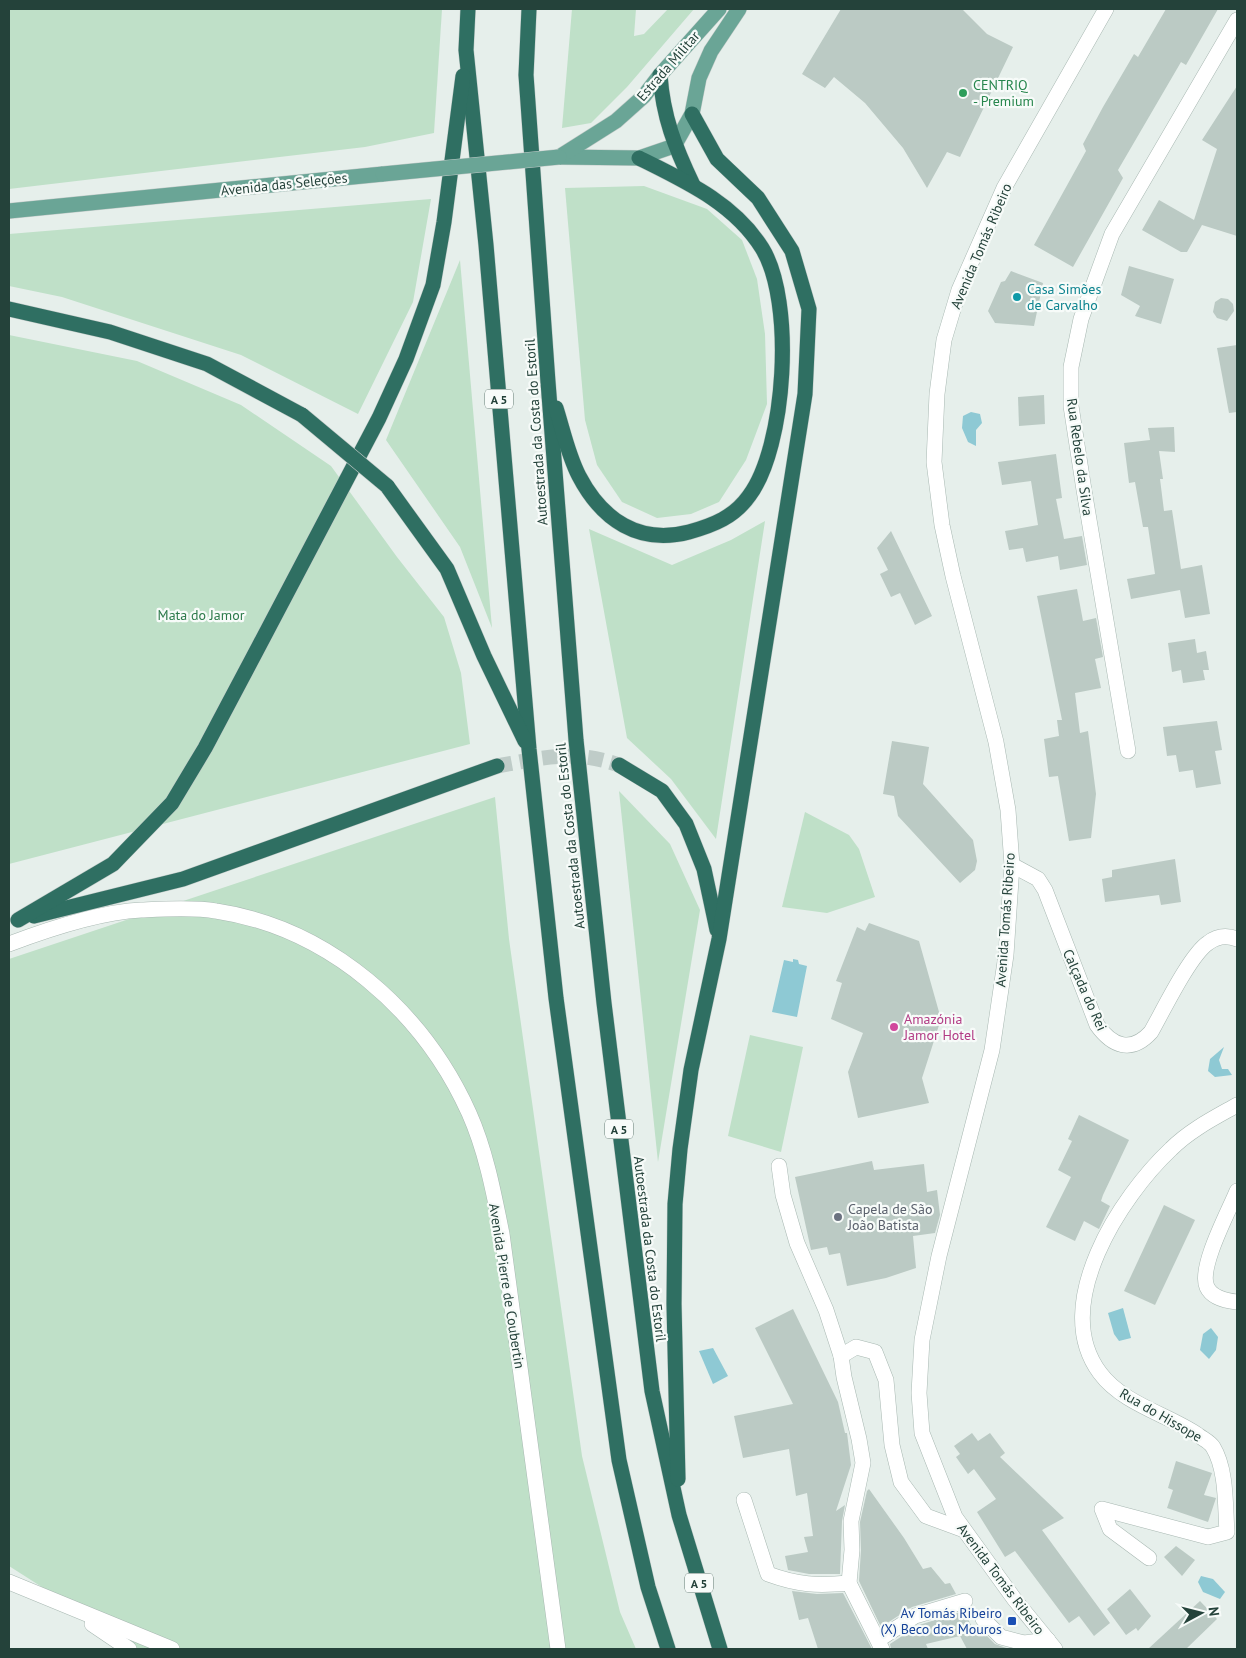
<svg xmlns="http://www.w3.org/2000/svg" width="1246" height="1658" font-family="'PT Sans',sans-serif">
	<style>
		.green { fill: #bfe0c8 }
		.water { fill: #8ec9d4 }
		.building { fill: #bbcac4 }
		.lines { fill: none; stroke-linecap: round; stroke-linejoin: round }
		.highway-tunnel { stroke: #bfccc8; stroke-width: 15; stroke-dasharray: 15 8; stroke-linecap: butt }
		.minor-casing { stroke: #a8b8b2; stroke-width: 16 }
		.major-casing { stroke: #c2cac8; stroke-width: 16 }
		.highway-casing { stroke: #c2cac8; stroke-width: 16 }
		.minor { stroke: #fff; stroke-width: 15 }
		.major { stroke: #6aa596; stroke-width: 15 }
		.highway { stroke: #2f6f62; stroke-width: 15 }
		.major-bridge-casing { stroke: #c2cac8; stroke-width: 16; stroke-linecap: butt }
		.highway-bridge-casing { stroke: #c2cac8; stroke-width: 16; stroke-linecap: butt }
		.major-bridge { stroke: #6aa596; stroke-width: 15 }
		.highway-bridge { stroke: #2f6f62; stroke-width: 15 }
		.leisure-dot { fill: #2e9e5b; stroke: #f7fbf9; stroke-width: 2 }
		.culture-dot { fill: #0f9aa8; stroke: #f7fbf9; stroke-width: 2 }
		.hotel-dot { fill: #d1479c; stroke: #f7fbf9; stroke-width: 2 }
		.worship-dot { fill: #6b7280; stroke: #f7fbf9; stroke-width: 2 }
		.transit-dot { fill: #1a4fb4; stroke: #f7fbf9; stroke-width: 2 }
		.labels { text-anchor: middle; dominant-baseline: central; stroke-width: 4.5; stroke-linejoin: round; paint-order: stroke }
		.shield { fill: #f7fbf9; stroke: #637a73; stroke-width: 1 }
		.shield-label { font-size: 12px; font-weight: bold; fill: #24423a }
		.street-label { font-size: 14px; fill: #24423a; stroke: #f7fbf9 }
		.leisure-label { font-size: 14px; fill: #27864d; stroke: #f7fbf9; text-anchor: start }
		.culture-label { font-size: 14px; fill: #0d838f; stroke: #f7fbf9; text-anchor: start }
		.park-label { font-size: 14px; fill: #2d7a4b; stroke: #f7fbf9 }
		.hotel-label { font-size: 14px; fill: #b23c85; stroke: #f7fbf9; text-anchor: start }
		.worship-label { font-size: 14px; fill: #5b616d; stroke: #f7fbf9; text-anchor: start }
		.transit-label { font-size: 14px; fill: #164399; stroke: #f7fbf9; text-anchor: end }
	</style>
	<rect width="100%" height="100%" fill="#e6efeb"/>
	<g class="green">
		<polygon points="9,9 442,9 434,133 365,147 9,189"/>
		<polygon points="572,9 636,9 634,36 644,34 668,9 694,9 627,87 591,123 562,128"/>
		<polygon points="644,186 707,209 742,240 757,279 765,334 767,404 746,460 719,502 691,514 657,518 622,502 597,465 585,420 565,188"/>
		<polygon points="431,199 413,302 358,414 241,355 62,297 9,286 9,234"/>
		<polygon points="460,260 492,628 460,547 386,440"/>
		<polygon points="9,335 137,361 241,405 331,466 397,557 444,617 461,673 470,744 9,864"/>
		<polygon points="765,521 716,839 671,779 627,738 589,529 672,565 731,540"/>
		<polygon points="619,791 670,844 700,910 658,1162"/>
		<polygon points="495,797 509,939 582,1456 620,1612 636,1649 139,1649 9,1566 9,959"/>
		<polygon points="805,812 849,835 859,849 875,897 827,913 782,907"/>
		<polygon points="750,1035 803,1047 781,1152 728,1136"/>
	</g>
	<g class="water">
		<polygon points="971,412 980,414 982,423 976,430 976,446 968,442 962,428 963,416"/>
		<polygon points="793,959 798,960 799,964 807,966 797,1017 772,1012 784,960 793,962"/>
		<polygon points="1224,1047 1219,1060 1222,1069 1228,1069 1232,1075 1215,1077 1208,1071 1210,1059"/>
		<polygon points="1123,1308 1131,1338 1119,1341 1114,1334 1108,1313"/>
		<polygon points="1211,1328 1218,1337 1216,1350 1209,1359 1200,1350 1203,1334"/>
		<polygon points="713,1348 728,1376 713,1384 699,1351"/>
		<polygon points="1201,1576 1213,1579 1225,1592 1220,1599 1203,1592 1198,1582"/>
	</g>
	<g class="building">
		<polygon points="841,9 962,9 987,34 1013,47 960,157 947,152 927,188 903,148 865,103 834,77 825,88 802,74"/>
		<polygon points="1166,9 1218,9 1186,65 1181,62 1118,170 1123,178 1073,267 1034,245 1086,151 1083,144 1103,107 1134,54 1138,57"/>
		<polygon points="1237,86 1237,236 1202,225 1187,252 1181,252 1142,230 1159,200 1194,220 1217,149 1202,140"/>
		<polygon points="1129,266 1174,279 1161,324 1135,316 1140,306 1121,295"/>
		<polygon points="1011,271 1043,283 1034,326 995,323 988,311 1001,282 1005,281"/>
		<polygon points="1221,298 1228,299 1233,304 1234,311 1227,321 1217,318 1213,312 1215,302"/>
		<polygon points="1237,345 1237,412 1229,413 1217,348"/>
		<polygon points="1044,395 1045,424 1019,426 1018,397"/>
		<polygon points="1174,427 1175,452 1159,451 1163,479 1160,479 1164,511 1172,510 1181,569 1202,565 1210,614 1185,618 1180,590 1131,599 1127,579 1155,574 1148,527 1143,527 1135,482 1129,483 1124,443 1150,440 1148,428"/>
		<polygon points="1056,454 1062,498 1056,499 1064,539 1082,536 1087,565 1060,570 1058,556 1026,562 1023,548 1009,550 1005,531 1038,525 1031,481 1002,485 998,462"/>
		<polygon points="891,531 932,616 915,625 900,593 891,597 880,574 888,570 877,548"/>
		<polygon points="1077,589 1083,621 1096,618 1103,657 1095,659 1101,688 1075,693 1080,733 1088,731 1096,794 1091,838 1069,841 1058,776 1049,777 1044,739 1059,736 1057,720 1062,720 1037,596"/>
		<polygon points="1195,639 1197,653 1206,651 1209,670 1203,670 1205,680 1183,683 1181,670 1172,672 1168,643"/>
		<polygon points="1217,721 1222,750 1215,751 1221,784 1196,788 1193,770 1179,772 1176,755 1167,756 1163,727"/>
		<polygon points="892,741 929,747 923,784 973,840 977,861 975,870 960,883 898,816 894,796 883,794"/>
		<polygon points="1175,859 1181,902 1161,905 1159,895 1105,902 1102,879 1112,877 1112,870"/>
		<polygon points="869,923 919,941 941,1019 922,1078 929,1103 858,1118 848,1072 863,1033 831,1019 842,983 836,981 857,927 865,931"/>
		<polygon points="1079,1115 1129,1140 1103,1195 1101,1201 1110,1206 1099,1229 1084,1221 1075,1241 1046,1227 1071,1177 1058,1170 1072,1141 1068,1139"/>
		<polygon points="872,1161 874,1170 924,1164 927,1192 937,1190 940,1215 935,1233 913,1236 916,1268 886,1278 847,1286 840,1253 829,1255 827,1247 811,1250 795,1177"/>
		<polygon points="1164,1205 1195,1220 1155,1305 1124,1291"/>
		<polygon points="793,1309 838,1402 845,1433 847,1433 851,1465 836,1511 845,1505 842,1521 840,1574 809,1574 788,1570 785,1556 808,1552 804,1537 813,1536 807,1493 796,1496 789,1449 743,1458 734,1416 793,1404 755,1328"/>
		<polygon points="972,1433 978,1441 990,1433 1005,1453 1000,1457 1064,1518 1042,1530 1110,1623 1094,1636 1079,1616 1069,1623 1015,1551 1005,1557 977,1512 996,1499 974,1469 968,1474 956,1457 960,1454 954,1446"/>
		<polygon points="1176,1461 1212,1473 1204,1495 1216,1498 1208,1522 1167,1508 1173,1490 1168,1488"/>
		<polygon points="869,1489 904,1538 923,1569 931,1567 945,1584 950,1583 956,1594 912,1607 881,1627 859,1581 861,1550 860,1522 867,1491"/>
		<polygon points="1176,1546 1195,1560 1182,1576 1164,1557"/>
		<polygon points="1130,1589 1151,1616 1138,1631 1136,1628 1126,1635 1107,1609"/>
		<polygon points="792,1591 817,1594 843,1593 872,1649 818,1649 808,1618 799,1620"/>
		<polygon points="1200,1601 1217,1619 1186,1649 1148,1649"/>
		<polygon points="964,1611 973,1629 978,1627 995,1644 1009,1649 967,1649 960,1636 926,1644 928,1649 891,1649 890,1644 919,1625"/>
	</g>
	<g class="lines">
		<path class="highway-tunnel" d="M 497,766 C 542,758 574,749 619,765"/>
		<g class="minor-casing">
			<g id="minor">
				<polyline points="1128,751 1084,490 1071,406 1071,367 1081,319 1112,234 1237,20"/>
				<path d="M 1012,865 L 1038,879 L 1045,890 L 1097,1025 C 1112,1046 1131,1054 1151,1032 C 1163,1011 1190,955 1208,943 C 1217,936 1227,935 1237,939"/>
				<path d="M 9,944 C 46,930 101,912 141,910 C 163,909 194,907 216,911 C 329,928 423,1011 469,1113 C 486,1151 494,1194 502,1234 L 558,1649"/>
				<polyline points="779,1166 783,1195 797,1243 826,1310 841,1356 844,1377 859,1439 863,1463 851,1521 852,1550 849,1583 882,1649"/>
				<path d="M 1237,1191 C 1229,1211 1198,1268 1207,1287 C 1212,1298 1227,1301 1237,1302"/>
				<polyline points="841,1356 856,1347 875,1352 886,1380 892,1445 901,1482 926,1516 964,1530"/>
				<path d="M 744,1500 L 768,1574 C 798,1585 817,1586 849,1583"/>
				<path d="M 1149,1558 L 1110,1529 L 1102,1509 L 1208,1537 L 1227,1532 C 1225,1506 1227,1470 1213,1447 C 1210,1442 1203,1439 1198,1435 C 1167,1414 1123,1404 1100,1373 C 1049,1305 1121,1196 1171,1149 C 1190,1130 1214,1118 1237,1105"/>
				<polyline points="9,1582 172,1649"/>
				<polyline points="983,1619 1001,1637 1024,1643 1048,1640"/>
				<polyline points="92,1624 129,1649"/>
				<polyline points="878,1640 915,1616 965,1601"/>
				<polyline points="1055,1649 1015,1600 955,1517 922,1433 919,1393 922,1340 939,1256 992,1050 1006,955 1012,865 1008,810 996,742 953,576 942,525 934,462 937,394 944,340 959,290 1004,188 1106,9"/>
			</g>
		</g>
		<g class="major-casing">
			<g id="major">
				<polyline points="559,157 639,158 674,146 692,114 699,78 711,51 739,9"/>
				<polyline points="559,157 616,121 644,96 660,75 719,9"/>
				<polyline points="9,211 383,174"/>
			</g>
		</g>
		<g class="highway-casing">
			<g id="highway">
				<polyline points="468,9 466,50 486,245 529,749 556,998 619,1460 648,1587 668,1649"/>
				<polyline points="529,9 526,75 548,382 576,740 604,1003 652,1391 679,1515 720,1649"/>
				<path d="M 660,75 C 663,117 675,147 693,185"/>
				<polyline points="9,309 110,332 207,364 302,415"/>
				<path d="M 556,408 C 563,430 568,455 579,476 C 602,520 639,545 689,532 C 714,525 734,517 749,496 C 786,447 795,301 762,248 C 734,203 685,181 639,158"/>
				<polyline points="387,486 447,569 484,656 525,741"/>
				<polyline points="619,765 662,791 686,824 704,869 717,930"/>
				<polyline points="34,916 183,879 497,766"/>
				<polyline points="18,920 113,864 172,803 205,748 259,646 379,418 406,359 433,285 444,222 463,76"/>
				<polyline points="678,1479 674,1304 675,1204 680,1149 691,1070 719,939 805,394 809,309 792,251 758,198 717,159 692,114"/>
			</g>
		</g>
		<use href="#minor" class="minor"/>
		<use href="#major" class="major"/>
		<use href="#highway" class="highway"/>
		<g class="major-bridge-casing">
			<polyline id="major-bridge" points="383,174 559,157"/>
		</g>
		<g class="highway-bridge-casing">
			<polyline id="highway-bridge" points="302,415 387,486"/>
		</g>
		<use href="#major-bridge" class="major-bridge"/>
		<use href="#highway-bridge" class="highway-bridge"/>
	</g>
	<circle class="leisure-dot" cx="963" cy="93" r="5"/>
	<circle class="culture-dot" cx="1017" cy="297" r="5"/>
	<circle class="hotel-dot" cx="894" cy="1027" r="5"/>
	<circle class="worship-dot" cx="838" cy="1217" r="5"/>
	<rect class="transit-dot" x="1007" y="1616" width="10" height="10" rx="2.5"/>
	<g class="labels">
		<g class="shield">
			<rect x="485" y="389.5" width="28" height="19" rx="4"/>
			<rect x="605" y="1119.5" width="28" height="19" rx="4"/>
			<rect x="685" y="1573.5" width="28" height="19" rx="4"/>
		</g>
		<g class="shield-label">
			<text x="499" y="399">A 5</text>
			<text x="619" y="1129">A 5</text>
			<text x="699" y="1583">A 5</text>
		</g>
		<g class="street-label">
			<text transform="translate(668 66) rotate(-49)">Estrada Militar</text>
			<text transform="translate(284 184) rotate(-6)">Avenida das Seleções</text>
			<text transform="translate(981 246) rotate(-67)">Avenida Tomás Ribeiro</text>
			<text transform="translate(536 432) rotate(-94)">Autoestrada da Costa do Estoril</text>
			<text transform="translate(1080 457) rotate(82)">Rua Rebelo da Silva</text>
			<text transform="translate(570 836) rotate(-96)">Autoestrada da Costa do Estoril</text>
			<text transform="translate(1005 920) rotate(-86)">Avenida Tomás Ribeiro</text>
			<text transform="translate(1085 990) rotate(66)">Calçada do Rei</text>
			<text transform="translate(650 1249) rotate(83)">Autoestrada da Costa do Estoril</text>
			<text transform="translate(507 1286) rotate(81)">Avenida Pierre de Coubertin</text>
			<text transform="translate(1161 1415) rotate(30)">Rua do Hissope</text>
			<text transform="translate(1001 1579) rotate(53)">Avenida Tomás Ribeiro</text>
		</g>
		<g class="leisure-label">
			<text x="973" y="85">CENTRIQ<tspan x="973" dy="16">- Premium</tspan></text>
		</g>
		<g class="culture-label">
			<text x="1027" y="289">Casa Simões<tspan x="1027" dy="16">de Carvalho</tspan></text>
		</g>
		<g class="park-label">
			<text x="201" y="615">Mata do Jamor</text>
		</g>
		<g class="hotel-label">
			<text x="904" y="1019">Amazónia<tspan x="904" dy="16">Jamor Hotel</tspan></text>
		</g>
		<g class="worship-label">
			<text x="848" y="1209">Capela de São<tspan x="848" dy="16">João Batista</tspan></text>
		</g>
		<g class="transit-label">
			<text x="1002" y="1613">Av Tomás Ribeiro<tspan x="1002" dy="16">(X) Beco dos Mouros</tspan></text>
		</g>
	</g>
	<rect width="1246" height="1658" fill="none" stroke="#24423a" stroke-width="20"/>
	<g transform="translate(1201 1613) rotate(83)" stroke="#f7fbf9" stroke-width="4" paint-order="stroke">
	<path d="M0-4L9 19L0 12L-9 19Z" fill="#24423a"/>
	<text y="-8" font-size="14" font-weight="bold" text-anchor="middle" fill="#24423a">N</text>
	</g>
</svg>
